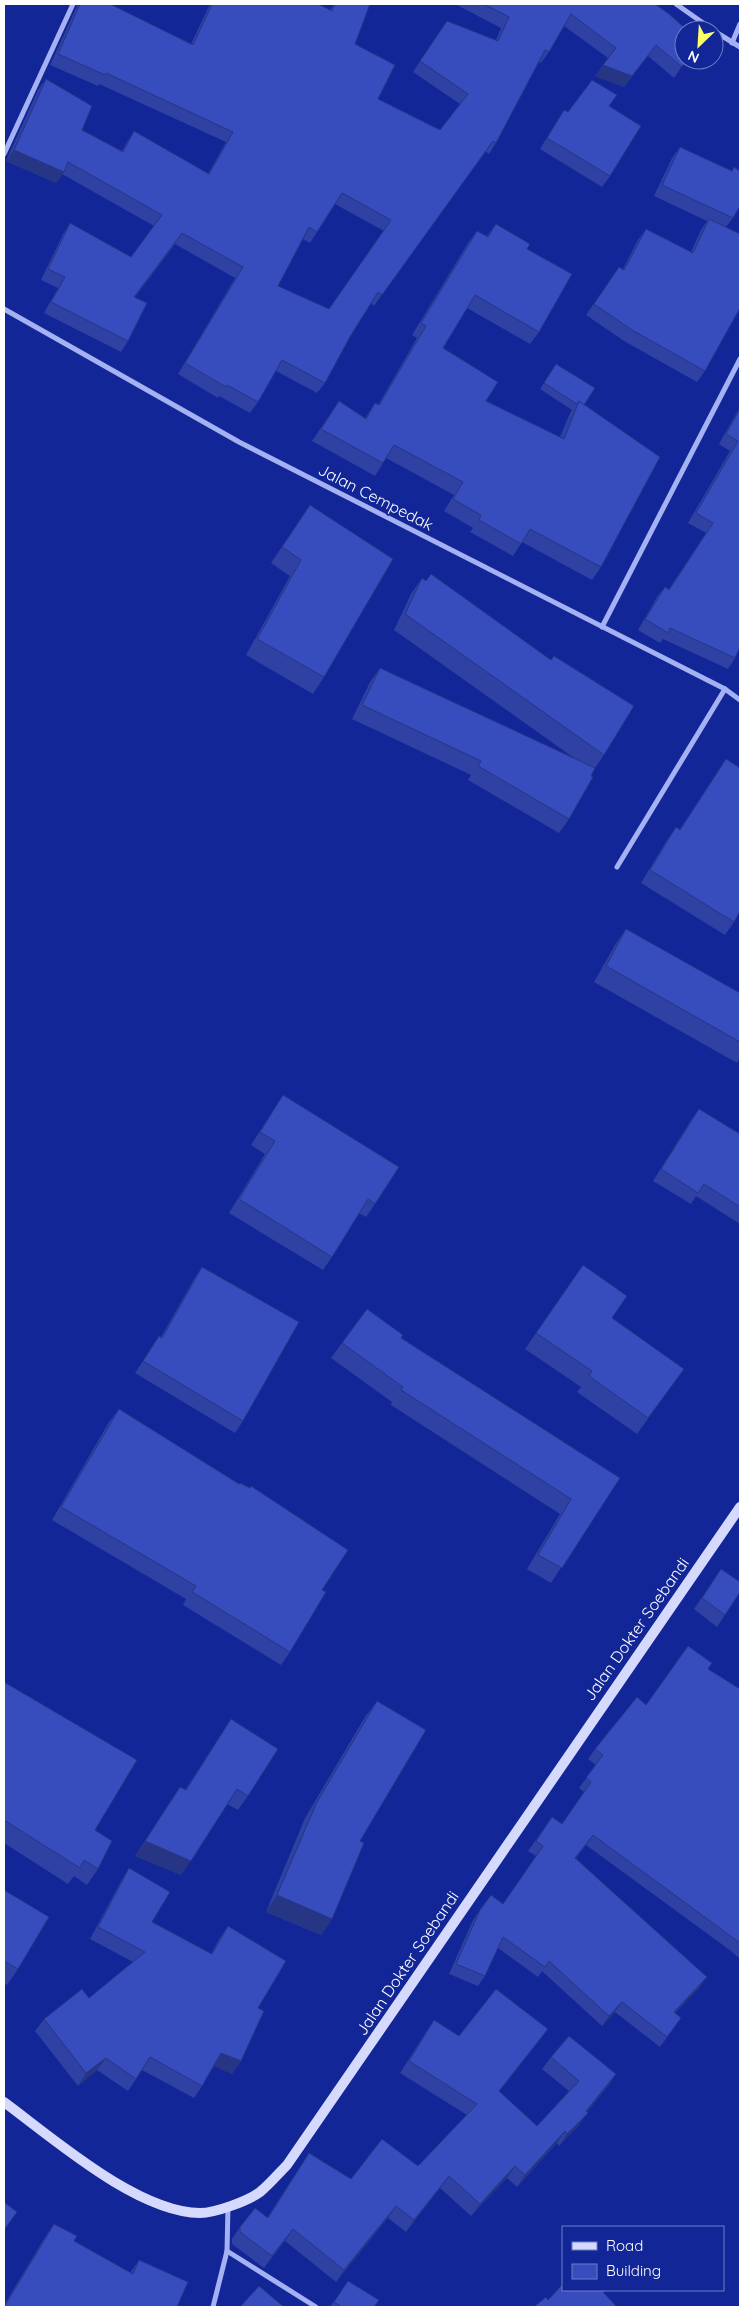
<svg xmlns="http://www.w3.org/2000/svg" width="744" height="2311" font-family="Quicksand,sans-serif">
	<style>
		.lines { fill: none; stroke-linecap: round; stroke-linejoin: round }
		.minor { stroke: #a4b1f3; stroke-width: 5 }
		.secondary { stroke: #d4d9fd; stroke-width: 10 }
		.wall { fill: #2f41a3; fill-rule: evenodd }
		.shaded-wall { fill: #263584 }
		.building { fill: #374cbd; stroke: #263584; fill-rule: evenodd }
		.labels { text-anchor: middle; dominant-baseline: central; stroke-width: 4; stroke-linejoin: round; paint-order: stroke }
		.street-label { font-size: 16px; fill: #fff; stroke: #132697 }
	</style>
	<rect width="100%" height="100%" fill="#132697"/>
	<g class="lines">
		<g class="minor">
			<polyline points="676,4 713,30"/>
			<polyline points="714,31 740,47"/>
			<polyline points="732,43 740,24"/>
			<polyline points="4,154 73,4"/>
			<polyline points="4,309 239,442 725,689 740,700"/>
			<polyline points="602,627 740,359"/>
			<polyline points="617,867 725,689"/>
			<polyline points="227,2251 316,2307"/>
			<polyline points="213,2307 227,2251 228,2207"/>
		</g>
		<path class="secondary" d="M 4,2102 C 54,2139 137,2212 200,2213 C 215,2213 248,2201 260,2192 C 270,2184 278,2174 287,2165 L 740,1507"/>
	</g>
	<g class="wall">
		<path d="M 78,4 L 110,4 L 191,44 L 210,4 L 318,4 L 330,10 L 334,4 L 370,4 L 355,44 L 378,99 L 440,130 L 460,104 L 413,72 L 439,32 L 496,40 L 501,28 L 455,4 L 655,4 L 686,60 L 674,78 L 648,56 L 624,87 L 595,76 L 608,58 L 564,26 L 549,52 L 541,63 L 539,62 L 496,143 L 489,154 L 485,151 L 374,306 L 371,303 L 351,335 L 325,383 L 317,393 L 276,371 L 258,402 L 250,413 L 219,396 L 218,398 L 178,374 L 235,278 L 175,244 L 135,297 L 128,341 L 121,352 L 44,313 L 58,288 L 41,280 L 63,234 L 70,223 L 131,257 L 154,226 L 62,174 L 56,183 L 6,161 L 38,90 L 46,79 L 82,130 L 122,151 L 127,142 L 134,131 L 208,174 L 226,142 L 99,84 L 98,86 L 50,65 ZM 335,204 L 384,231 L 329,309 L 278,286 L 303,239 L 310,243 Z"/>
		<polygon points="609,106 610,176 602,187 540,149 557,121 564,110 568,112"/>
		<polygon points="680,147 733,218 726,227 705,371 697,382 624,341 586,315 619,267 623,269 638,240 646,229 691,252 701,230 707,221 654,196 672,158"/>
		<polygon points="496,224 527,249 539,332 530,344 467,308 443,348 486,401 560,437 570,413 572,410 540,389 556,364 584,405 601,567 592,580 522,542 513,556 470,532 473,528 444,511 454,495 386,458 375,476 312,441 339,401 365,418 375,403 378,405 417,338 412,335 468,243 477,231 487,236"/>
		<polygon points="740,407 740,647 735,658 728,669 663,639 660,643 638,630 657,597 665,587 669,589 706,533 688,523 730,451 719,444"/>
		<polygon points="310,505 324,677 313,694 246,655 290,576 271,563"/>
		<polygon points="422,578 604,755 595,768 569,819 559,833 468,780 471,775 352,719 370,682 380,668 574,758 394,630 411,594"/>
		<polygon points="726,759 734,922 725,935 641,883 667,840 676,827 680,829"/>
		<polygon points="626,929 740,993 740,1058 737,1063 594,982 615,945"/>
		<polygon points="283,1095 375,1204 366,1217 359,1213 332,1257 323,1270 229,1213 265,1154 251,1145"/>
		<polygon points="699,1109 740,1134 740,1224 696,1196 691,1204 653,1181 691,1120"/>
		<polygon points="583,1265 612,1318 684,1369 637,1434 577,1392 581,1387 525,1349"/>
		<polygon points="202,1267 243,1421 235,1433 135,1373 159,1336 161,1337 194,1279"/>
		<polygon points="367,1309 401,1338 620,1478 551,1583 527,1569 560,1514 391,1405 392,1402 331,1358"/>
		<polygon points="119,1409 239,1484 322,1590 290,1652 281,1665 183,1605 186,1599 52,1520 109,1422"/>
		<polygon points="721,1569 740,1592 717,1627 694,1609"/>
		<polygon points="708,1669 740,1689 740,1959 731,1951 586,1845 576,1858 700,1987 675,2013 681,2018 660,2047 615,2012 602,2026 542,1971 538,1977 498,1948 485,1976 478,1986 449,1974 473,1920 480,1910 503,1904 536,1856 528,1851 552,1817 562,1824 584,1792 579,1788 596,1765 588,1759 595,1749 646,1705"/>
		<polygon points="4,1682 95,1830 98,1869 87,1885 74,1876 68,1884 4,1843"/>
		<polygon points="377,1701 332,1919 321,1935 266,1912 305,1818 365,1717"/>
		<polygon points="231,1719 248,1796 238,1810 227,1804 181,1875 135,1856 180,1787 185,1790"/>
		<polygon points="129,1868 152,1922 211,1954 219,1939 228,1926 258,2008 241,2061 232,2074 214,2066 202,2086 194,2098 142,2070 128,2091 97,2070 78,2086 35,2031 44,2019 89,1998 133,1962 90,1939 121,1881"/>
		<polygon points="4,1890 18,1969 7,1985 4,1983"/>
		<polygon points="434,2020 459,2036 539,2041 499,2092 537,2126 569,2091 542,2069 551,2057 616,2074 608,2086 587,2112 579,2125 559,2146 557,2143 517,2187 507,2178 471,2216 440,2188 406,2232 388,2218 336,2282 285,2241 264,2268 232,2244 232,2239 240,2227 267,2218 309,2153 351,2179 418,2166 467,2115 400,2073 426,2032"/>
		<polygon points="54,2224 74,2241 130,2273 139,2260 177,2307 4,2307 4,2305 45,2237"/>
		<polygon points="348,2281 374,2307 330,2307"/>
	</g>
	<g class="shaded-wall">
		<polygon points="656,45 624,87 595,76 603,65"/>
		<polygon points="14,150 64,172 56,183 6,161"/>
		<polygon points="593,1835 586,1845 568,1868 575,1858"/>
		<polygon points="145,1841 191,1861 181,1875 135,1856"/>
		<polygon points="277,1895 332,1919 321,1935 266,1912"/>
		<polygon points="707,1977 700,1987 667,2022 674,2012"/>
		<polygon points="622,2002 615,2012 602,2026 609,2016"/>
		<polygon points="548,2029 539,2041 490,2103 499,2091"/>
		<polygon points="221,2053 241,2061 232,2074 212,2065"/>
		<polygon points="106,2058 97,2070 78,2086 86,2073"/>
		<polygon points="616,2074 608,2086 578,2123 588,2113 579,2125 559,2146 567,2134"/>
		<polygon points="565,2131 557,2143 517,2187 525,2175"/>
		<polygon points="515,2166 507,2178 471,2216 480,2204"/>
		<polygon points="449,2176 440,2188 406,2232 414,2220"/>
		<polygon points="396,2206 388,2218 336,2282 344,2270"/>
		<polygon points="293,2229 285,2241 264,2268 272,2256"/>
	</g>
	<g class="building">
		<path d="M 80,4 L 110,4 L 193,45 L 212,4 L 318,4 L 332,11 L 335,4 L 370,4 L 355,44 L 395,65 L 378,99 L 440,130 L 468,94 L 420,61 L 447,21 L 498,41 L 509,17 L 484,4 L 655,4 L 669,14 L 687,30 L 684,30 L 684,60 L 686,60 L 682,67 L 656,45 L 632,76 L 603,65 L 616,48 L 571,14 L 549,52 L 545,50 L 496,143 L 493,141 L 382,295 L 378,292 L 351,335 L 325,383 L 282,360 L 258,402 L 227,385 L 226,387 L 185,363 L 243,267 L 182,233 L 134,297 L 147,303 L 128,341 L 51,302 L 65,277 L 48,269 L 70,223 L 131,257 L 162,215 L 68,162 L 64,172 L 14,150 L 46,79 L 92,106 L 82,130 L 123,152 L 134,131 L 209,174 L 233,132 L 106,73 L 105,75 L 58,54 ZM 342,193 L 391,220 L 329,309 L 278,286 L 309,227 L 317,232 Z"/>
		<polygon points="592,80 617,95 609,106 641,126 610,176 547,138 564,110 568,112"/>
		<polygon points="680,147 732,171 734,167 740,171 740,206 733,218 662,185"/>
		<polygon points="709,219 740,234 740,308 705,371 632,330 594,304 619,267 624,270 646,229 693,253"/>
		<polygon points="496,224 530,244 527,249 572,274 539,332 475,295 443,348 498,382 486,401 564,439 579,401 660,457 601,567 530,529 521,544 479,520 481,515 453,499 463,482 394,445 383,463 321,429 339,401 366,419 375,403 379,405 426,326 421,323 477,231 488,237"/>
		<polygon points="556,364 595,388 584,405 579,401 577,404 544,383"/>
		<polygon points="740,409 740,647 735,658 670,628 668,633 645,619 665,587 669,590 713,523 696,513 738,441 726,434"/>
		<polygon points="310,505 393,559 324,677 257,639 301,560 282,547"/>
		<polygon points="431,574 551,660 554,656 634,706 604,755 405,614 422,578 426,581"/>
		<polygon points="380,668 595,768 591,776 593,777 569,819 478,766 481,761 362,705"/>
		<polygon points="726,759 740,768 740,911 734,922 650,870 676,827 680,830"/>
		<polygon points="626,929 740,993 740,1042 606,966"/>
		<polygon points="283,1095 399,1167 375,1204 368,1199 332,1257 239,1199 275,1141 260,1132"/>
		<polygon points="699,1109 740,1134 740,1207 704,1184 698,1193 661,1169"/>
		<polygon points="583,1265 627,1296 612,1318 684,1369 648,1418 589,1376 592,1371 536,1333"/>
		<polygon points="202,1267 299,1322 243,1421 143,1361 159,1336 162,1338"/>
		<polygon points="367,1309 403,1335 401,1338 620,1478 562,1568 538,1555 571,1499 401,1390 403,1387 342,1343"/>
		<polygon points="119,1409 239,1484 240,1483 250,1488 251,1486 348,1550 322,1590 326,1592 290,1652 192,1592 196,1586 61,1507"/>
		<polygon points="721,1569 740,1582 740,1592 725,1615 702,1598"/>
		<polygon points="688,1646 712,1663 708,1669 740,1689 740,1943 593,1835 575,1858 707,1977 674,2012 681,2018 667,2037 622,2002 609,2016 549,1961 545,1967 503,1937 485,1976 456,1964 480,1910 491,1895 503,1904 543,1846 536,1841 552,1817 562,1824 591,1782 586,1778 603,1755 595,1749 637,1697 646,1705"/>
		<polygon points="4,1682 137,1760 95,1830 112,1841 98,1869 84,1860 80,1868 4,1820"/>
		<polygon points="377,1701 426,1730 360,1841 364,1843 332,1919 277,1895 317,1802"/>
		<polygon points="231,1719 278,1749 248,1796 237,1789 191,1861 145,1841 180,1787 186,1790"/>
		<polygon points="129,1868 170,1892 152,1922 212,1954 228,1926 286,1961 258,2008 264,2011 241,2061 221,2053 202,2086 150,2057 136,2079 106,2058 86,2073 44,2019 82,1989 89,1998 145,1952 98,1927"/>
		<polygon points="4,1890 49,1917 18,1969 4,1961"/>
		<polygon points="496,1989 548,2029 499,2091 537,2126 579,2081 551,2057 569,2036 616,2074 586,2111 588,2113 567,2134 565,2131 525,2175 515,2166 480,2204 449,2176 414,2220 396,2206 344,2270 293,2229 272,2256 240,2232 240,2227 255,2208 268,2218 309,2153 351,2179 382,2139 418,2166 477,2104 409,2061 434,2020 459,2036"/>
		<polygon points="4,2202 17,2212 4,2230"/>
		<polygon points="54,2224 77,2236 74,2241 133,2274 139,2260 188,2282 177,2307 4,2307"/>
		<polygon points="348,2281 379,2300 374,2307 342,2307 334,2302"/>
		<polygon points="563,2284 563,2290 606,2290 603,2292 617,2307 534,2307 546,2297 548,2300"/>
		<polygon points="259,2286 284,2307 240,2307"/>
	</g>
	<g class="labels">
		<g class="street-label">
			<text transform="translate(376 497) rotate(27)">Jalan Cempedak</text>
			<text transform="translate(636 1629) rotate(-55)">Jalan Dokter Soebandi</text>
			<text transform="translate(407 1963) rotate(-56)">Jalan Dokter Soebandi</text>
		</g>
	</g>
	<rect width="744" height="2311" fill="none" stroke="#ffffff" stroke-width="10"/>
	<rect x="562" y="2226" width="162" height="65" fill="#132697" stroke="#717dc1"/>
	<rect x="572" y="2242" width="25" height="8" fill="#d4d9fd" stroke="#717dc1"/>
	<text x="606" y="2251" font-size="15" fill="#ffffff">Road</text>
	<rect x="572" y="2264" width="25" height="15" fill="#374cbd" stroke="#717dc1"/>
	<text x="606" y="2276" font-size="15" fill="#ffffff">Building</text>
	<g transform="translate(699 45) rotate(205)"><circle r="24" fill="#132697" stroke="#717dc1"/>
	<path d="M0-4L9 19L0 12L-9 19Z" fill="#feff66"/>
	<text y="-8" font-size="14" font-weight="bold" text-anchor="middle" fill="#ffffff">N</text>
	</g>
</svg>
